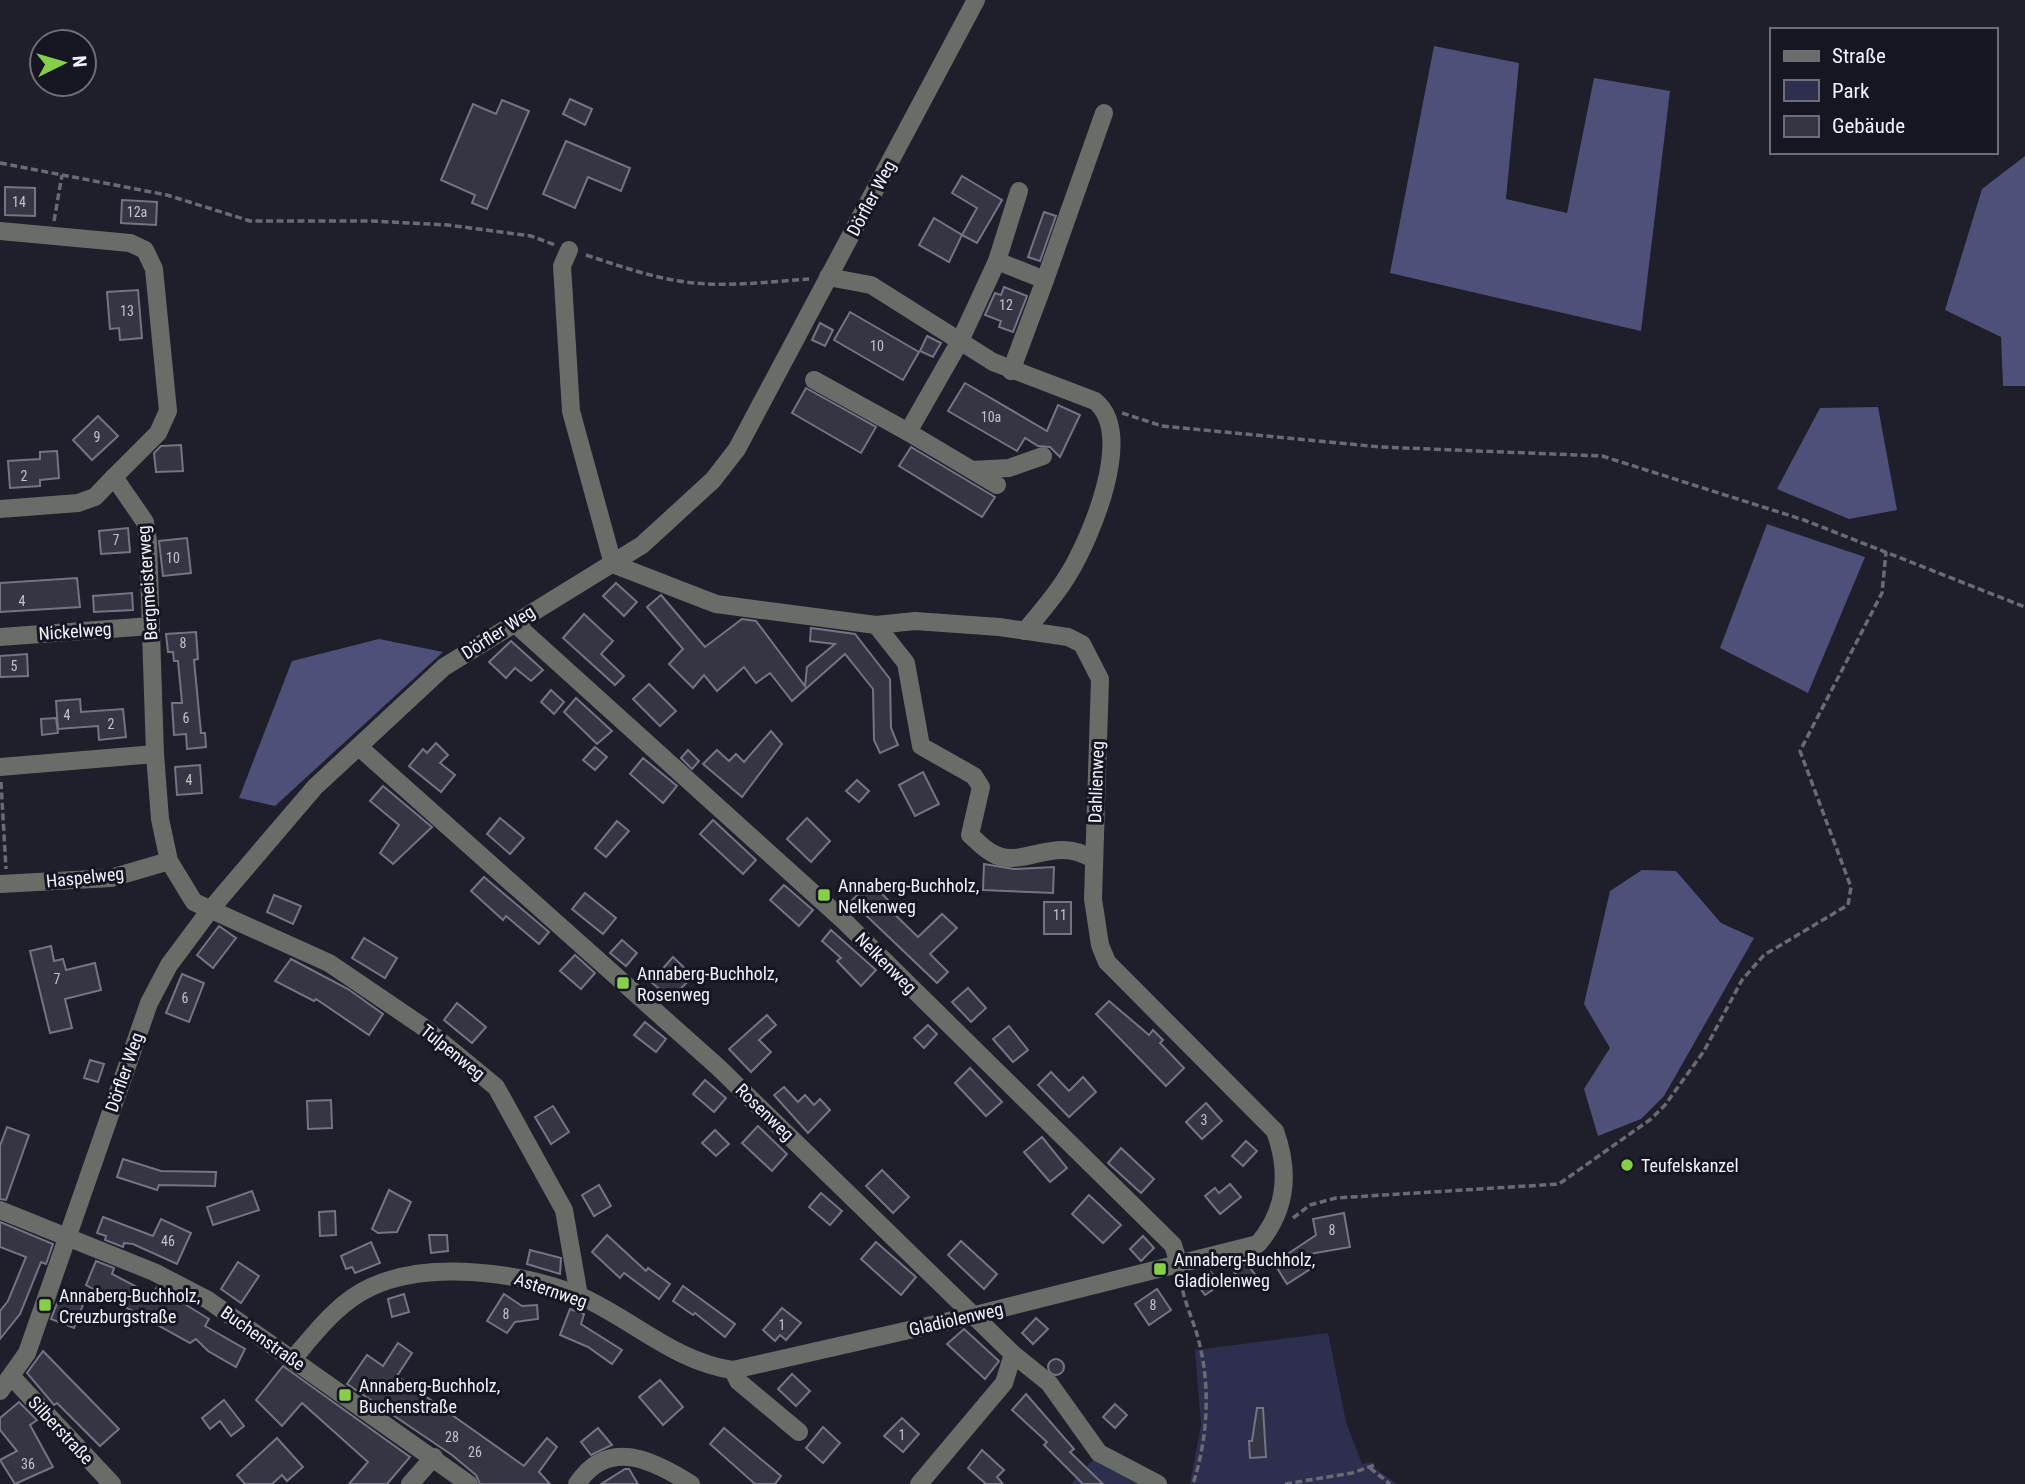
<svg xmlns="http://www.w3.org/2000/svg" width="2025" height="1484" font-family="'Roboto Condensed',sans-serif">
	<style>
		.green { fill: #2e2e4e }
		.forest { fill: #4f5079 }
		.building { fill: #353643; stroke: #737484; stroke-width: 2 }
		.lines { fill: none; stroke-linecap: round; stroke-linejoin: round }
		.path { stroke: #6a6a75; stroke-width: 3.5; stroke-dasharray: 7 3.5; stroke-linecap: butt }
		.minor { stroke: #696d67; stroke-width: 18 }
		.poi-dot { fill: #88cf49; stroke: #151622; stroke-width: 2.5 }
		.labels { text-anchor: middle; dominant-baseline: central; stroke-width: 6; stroke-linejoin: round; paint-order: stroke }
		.number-label { font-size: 14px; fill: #c2c2cc }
		.street-label { font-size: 18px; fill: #f1f1fa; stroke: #151622 }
		.poi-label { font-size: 18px; fill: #f1f1fa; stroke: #151622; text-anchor: start }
	</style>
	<rect width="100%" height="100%" fill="#1e1f2b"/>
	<g class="green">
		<polygon points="1328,1333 1346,1422 1362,1464 1373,1462 1376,1469 1397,1484 1190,1484 1201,1425 1195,1350"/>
		<polygon points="1099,1453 1158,1484 1071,1484"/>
	</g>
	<g class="forest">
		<polygon points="1434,46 1519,63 1506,199 1567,213 1594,78 1670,91 1641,331 1390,273"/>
		<polygon points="2025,156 2025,386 2003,386 2001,337 1945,310 1982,189"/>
		<polygon points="1878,407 1897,510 1849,519 1777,489 1820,408"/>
		<polygon points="1767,524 1865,557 1808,693 1720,648"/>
		<polygon points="379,639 443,652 275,806 239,798 292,661"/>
		<polygon points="1642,870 1676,871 1721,923 1754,938 1664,1096 1641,1119 1598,1136 1584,1089 1610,1048 1584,1004 1610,891"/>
	</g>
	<g class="building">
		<polygon points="570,99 592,109 585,125 563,114"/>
		<polygon points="502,100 529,111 487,209 472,203 475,195 441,180 473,104 496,114"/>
		<polygon points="566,141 630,168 621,191 588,177 575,208 543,194"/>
		<polygon points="962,176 1002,200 977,243 962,235 977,208 952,193"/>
		<polygon points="5,187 35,188 35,216 5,215"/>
		<polygon points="122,200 157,202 156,225 121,223"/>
		<polygon points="1044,212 1056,216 1040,261 1028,257"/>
		<polygon points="934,218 962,235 949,262 919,245"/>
		<polygon points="1004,287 1027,296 1013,332 999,327 1001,321 985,315 995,293 1001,295"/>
		<polygon points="138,290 142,338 120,340 119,328 110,329 107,292"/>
		<polygon points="850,312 919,352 903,380 834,340"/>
		<polygon points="820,323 833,330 825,346 812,340"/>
		<polygon points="927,336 941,343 933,357 920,351"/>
		<polygon points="965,383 1047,431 1058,405 1080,415 1060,457 1050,447 1038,446 1025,438 1017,451 948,411"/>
		<polygon points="806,388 876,427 861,453 792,413"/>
		<polygon points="98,416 118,436 92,460 73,440"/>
		<polygon points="181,445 183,471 156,472 154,453 161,446"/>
		<polygon points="911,447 995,497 982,517 899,466"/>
		<polygon points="57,451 59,478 40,480 40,486 10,488 8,461 40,459 40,452"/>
		<polygon points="128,528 130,552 101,554 99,531"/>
		<polygon points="187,538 191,573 163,576 159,541"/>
		<polygon points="77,578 80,607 0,612 0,583"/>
		<polygon points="616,583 637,602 624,616 603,596"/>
		<polygon points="132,593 133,610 94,612 93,596"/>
		<polygon points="661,595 705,647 742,619 756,621 805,686 807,667 835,644 810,641 811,628 855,634 890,679 891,728 898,745 880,753 874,740 873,689 845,654 792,701 770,673 756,683 744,667 717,691 704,675 693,688 669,664 683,649 647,607"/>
		<polygon points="584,614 613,641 601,654 624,676 615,685 563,638"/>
		<polygon points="196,632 198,659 194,660 201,733 205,733 206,747 187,749 186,734 174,735 172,703 182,703 178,661 174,661 173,652 168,652 166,634"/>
		<polygon points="511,641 543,670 531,681 515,668 506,678 489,662"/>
		<polygon points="27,654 28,676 0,677 0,656"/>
		<polygon points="649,684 676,711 660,726 633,699"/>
		<polygon points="551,690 564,702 554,714 541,702"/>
		<polygon points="576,698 612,731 597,744 564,712"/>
		<polygon points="80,699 81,712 123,709 126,737 99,740 98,726 58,729 56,701"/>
		<polygon points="56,718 58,733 42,735 41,719"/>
		<polygon points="771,731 782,744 742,797 703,764 717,750 729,761 736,754 744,762"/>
		<polygon points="436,743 448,755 440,763 455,775 441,792 409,766 423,749 427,753"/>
		<polygon points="595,747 607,757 595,770 583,760"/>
		<polygon points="688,750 699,761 692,769 681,758"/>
		<polygon points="643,758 677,786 663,803 630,774"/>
		<polygon points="200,765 202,793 177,795 175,767"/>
		<polygon points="923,772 939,804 915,816 899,785"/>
		<polygon points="857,780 869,791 859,802 846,791"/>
		<polygon points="383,786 432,827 393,864 380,853 399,825 370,801"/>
		<polygon points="500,818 524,838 510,854 487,834"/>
		<polygon points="807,818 830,841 811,862 787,839"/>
		<polygon points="713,820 756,860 743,874 700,834"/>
		<polygon points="617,821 629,831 606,857 595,848"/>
		<polygon points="984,864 1014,869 1054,867 1053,893 983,890"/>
		<polygon points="484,877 549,932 539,944 506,916 503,920 471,891"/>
		<polygon points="871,882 888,900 884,904 918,937 942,914 957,928 930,954 948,972 937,983 851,901"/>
		<polygon points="784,885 813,910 799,926 770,900"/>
		<polygon points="585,893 616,918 603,934 572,909"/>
		<polygon points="274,895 301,906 293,924 267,912"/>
		<rect x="1044" y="902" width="27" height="32"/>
		<polygon points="219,926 236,938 213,968 197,955"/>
		<polygon points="831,930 876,970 861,986 837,961 841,958 822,941"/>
		<polygon points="364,938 397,958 385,978 352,958"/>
		<polygon points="622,940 637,953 626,966 610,953"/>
		<polygon points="51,946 54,961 63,959 66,970 95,963 101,990 65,999 72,1028 50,1033 30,951"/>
		<polygon points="575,955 595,973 581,989 560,971"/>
		<polygon points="673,957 693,976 671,999 651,982"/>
		<polygon points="291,959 348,989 383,1014 369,1035 316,999 314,1001 275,981"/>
		<polygon points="182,974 204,983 189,1022 166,1013"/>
		<polygon points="968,988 986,1008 971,1022 952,1002"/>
		<polygon points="1109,1001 1149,1035 1153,1030 1163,1040 1160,1043 1184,1068 1166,1086 1096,1014"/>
		<polygon points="457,1003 486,1027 472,1043 444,1020"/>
		<polygon points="767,1015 776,1025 759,1040 771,1052 751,1072 729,1049"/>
		<polygon points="645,1022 666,1039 656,1052 634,1035"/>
		<polygon points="928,1025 937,1034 924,1048 914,1038"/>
		<polygon points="1009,1026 1028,1050 1013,1062 993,1039"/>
		<polygon points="90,1060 104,1064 98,1082 84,1078"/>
		<polygon points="970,1068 1002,1102 986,1116 955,1083"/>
		<polygon points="1051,1072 1069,1091 1083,1077 1096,1092 1069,1117 1038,1085"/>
		<polygon points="705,1080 726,1098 714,1112 693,1094"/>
		<polygon points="784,1087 798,1102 805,1095 814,1105 820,1099 830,1110 808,1133 774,1095"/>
		<polygon points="331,1100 332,1128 308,1129 307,1101"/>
		<polygon points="1206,1103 1222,1121 1202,1139 1186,1122"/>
		<polygon points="553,1106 569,1132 551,1144 535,1117"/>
		<polygon points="758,1126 787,1154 772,1171 742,1143"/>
		<polygon points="7,1127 29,1135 6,1200 0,1199 0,1146"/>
		<polygon points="715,1130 729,1144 716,1156 702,1143"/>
		<polygon points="1042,1137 1067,1168 1050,1182 1024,1152"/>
		<polygon points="1246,1141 1257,1151 1243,1166 1232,1156"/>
		<polygon points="1121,1148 1154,1179 1141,1193 1108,1163"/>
		<polygon points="123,1159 161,1171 216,1172 215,1186 159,1185 157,1190 117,1177"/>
		<polygon points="882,1170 909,1197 893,1213 866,1186"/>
		<polygon points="1230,1184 1241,1197 1220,1214 1205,1196 1215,1188 1219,1193"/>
		<polygon points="599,1185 611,1206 594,1216 582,1195"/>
		<polygon points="389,1190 411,1202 397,1232 378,1233 372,1229"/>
		<polygon points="252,1191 259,1210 213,1225 207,1207"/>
		<polygon points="821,1193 842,1211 830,1225 809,1207"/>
		<polygon points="1089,1195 1121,1225 1103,1243 1072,1214"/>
		<polygon points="335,1211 336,1235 320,1236 319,1212"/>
		<polygon points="1344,1213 1350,1247 1304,1255 1312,1268 1287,1284 1274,1263 1316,1235 1313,1219"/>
		<polygon points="103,1217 153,1236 161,1219 191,1233 177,1264 133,1244 124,1243 123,1247 105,1240 106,1236 97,1233"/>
		<polygon points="0,1222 53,1244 46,1264 41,1262 20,1314 0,1339 0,1311 8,1301 26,1257 0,1247"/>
		<polygon points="429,1235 447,1235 448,1251 431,1253"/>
		<polygon points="607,1235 646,1271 648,1268 670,1284 659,1299 624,1273 620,1278 592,1252"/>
		<polygon points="1143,1236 1154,1248 1141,1261 1130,1249"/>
		<polygon points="961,1241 997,1274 984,1289 948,1255"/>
		<polygon points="371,1242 380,1263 355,1273 352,1267 346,1269 341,1256"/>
		<polygon points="876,1242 916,1277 901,1295 861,1259"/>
		<polygon points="530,1250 561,1258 560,1274 527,1264"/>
		<polygon points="96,1261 114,1268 112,1274 152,1295 157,1287 209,1319 205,1326 245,1349 236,1367 208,1351 196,1339 190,1343 86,1285"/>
		<polygon points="238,1262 259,1276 241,1303 221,1289"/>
		<polygon points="1246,1263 1258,1278 1247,1287 1234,1272"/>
		<polygon points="1211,1272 1220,1285 1205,1295 1196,1283"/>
		<polygon points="683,1286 735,1324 725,1337 695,1313 693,1315 673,1301"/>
		<polygon points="1157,1289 1171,1310 1149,1325 1135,1304"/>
		<polygon points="61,1293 84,1302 74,1328 51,1319"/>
		<polygon points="404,1294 409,1312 392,1317 388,1299"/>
		<polygon points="504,1294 522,1306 537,1305 538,1319 515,1322 507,1333 487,1321"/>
		<polygon points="782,1308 801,1323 786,1340 780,1335 775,1341 763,1330"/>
		<polygon points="570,1309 584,1314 581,1324 622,1350 612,1364 588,1347 560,1335"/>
		<polygon points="1036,1318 1048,1329 1033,1344 1022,1333"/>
		<polygon points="964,1329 999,1361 985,1379 947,1344"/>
		<polygon points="398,1343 412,1353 397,1376 524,1466 547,1438 557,1447 539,1472 550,1484 480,1484 476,1475 452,1455 347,1384 367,1355 383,1366"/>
		<polygon points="43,1351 119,1429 100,1446 57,1403 54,1405 27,1373"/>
		<circle cx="1056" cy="1367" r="8"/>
		<polygon points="283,1366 410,1457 387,1484 349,1484 368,1462 302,1403 282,1426 256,1400"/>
		<polygon points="792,1374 810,1391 796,1406 778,1389"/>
		<polygon points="660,1380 683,1407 663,1425 639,1397"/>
		<polygon points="1026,1394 1074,1449 1070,1452 1103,1484 1083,1484 1044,1445 1047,1442 1012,1410"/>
		<polygon points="224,1400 244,1426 231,1436 220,1421 210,1429 202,1418"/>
		<polygon points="19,1402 37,1420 30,1425 53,1467 15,1484 0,1460 17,1451 0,1430 0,1418"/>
		<polygon points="1115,1404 1127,1415 1115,1428 1103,1417"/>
		<polygon points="1257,1408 1263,1408 1266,1457 1250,1458 1249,1441 1252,1441"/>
		<polygon points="902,1418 919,1434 903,1452 884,1436"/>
		<polygon points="823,1427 840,1443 823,1463 806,1448"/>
		<polygon points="598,1428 612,1445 591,1455 581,1442"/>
		<polygon points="724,1428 781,1476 775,1484 755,1484 710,1444"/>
		<polygon points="277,1438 303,1467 287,1481 282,1475 272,1484 245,1484 237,1475"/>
		<polygon points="982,1450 1004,1470 997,1477 1003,1484 986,1484 968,1468"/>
		<polygon points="625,1469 629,1469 638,1484 601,1484"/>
	</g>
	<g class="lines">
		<g class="path">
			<polyline points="0,163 167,195 250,221 371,221 448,225 531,236 555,245"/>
			<polyline points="54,221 62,175"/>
			<path d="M 586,255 C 617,265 647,276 679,281 C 722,288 766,282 809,279"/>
			<polyline points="1122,413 1162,426 1380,447 1602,456 1804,520 2025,607"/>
			<polyline points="1,782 6,869"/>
			<polyline points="1293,1218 1310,1205 1336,1198 1559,1184 1651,1119 1665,1105 1704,1051 1742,980 1764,955 1848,905 1851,887 1800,751 1882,593 1886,552"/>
			<path d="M 1181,1280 C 1183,1300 1193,1319 1198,1338 C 1211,1385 1208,1438 1193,1484"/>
			<polyline points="1370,1468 1390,1484"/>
			<polyline points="1285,1484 1352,1473 1375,1465"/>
		</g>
		<g class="minor">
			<polyline points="0,231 130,243 145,250 154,269 168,411 158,433 114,477 145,522 148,541 155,754 160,819 169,861 194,902 329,963 422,1026 496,1087 564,1210 579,1296"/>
			<polyline points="997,261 1045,280 1011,371"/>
			<path d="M 828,277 L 871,285 L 993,362 L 1095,401 C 1136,434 1090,539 1068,575 C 1056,595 1040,613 1025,631"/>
			<polyline points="1045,280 1104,113"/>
			<polyline points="814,380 908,432"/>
			<polyline points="972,470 1009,468 1043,456"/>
			<polyline points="997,485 908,432 960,341 997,261 1019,191"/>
			<polyline points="0,509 78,503 95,497 114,477"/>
			<polyline points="513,622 843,920 1173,1245 1179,1264"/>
			<path d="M 876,625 L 906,663 L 921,746 L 974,776 L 981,787 L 970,835 C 977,841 984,849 992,853 C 1021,871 1055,833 1094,860"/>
			<polyline points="0,637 151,626"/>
			<polyline points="359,747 718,1067 1013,1354 1049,1383 1099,1453 1158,1484"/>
			<polyline points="0,767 155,754"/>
			<polyline points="0,884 111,878 169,861"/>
			<polyline points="0,1210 154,1272 208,1300 469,1484"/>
			<path d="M 293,1359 C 316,1332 338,1302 371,1287 C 429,1260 522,1272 580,1296 C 632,1319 675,1362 733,1370 L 975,1315 L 1258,1244 C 1287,1210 1290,1172 1275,1131 L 1107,962 L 1100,945 L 1093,899 L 1100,679 L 1082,644 L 1068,637 L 999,627 L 915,621 L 876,625 L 716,604 L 613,564 L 571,411 L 562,266 L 569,250"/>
			<polyline points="733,1370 738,1381 799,1432"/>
			<polyline points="11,1376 112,1484"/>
			<polyline points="0,1391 27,1353 149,1003 169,965 210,910 315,787 444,667 642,545 713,480 737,449 976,0"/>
			<polyline points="410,1484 434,1457"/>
			<path d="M 577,1484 C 608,1437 653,1460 691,1484"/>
			<polyline points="919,1484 1004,1383 1013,1354"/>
		</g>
	</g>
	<g class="poi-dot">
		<rect x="817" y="888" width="14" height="14" rx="3.5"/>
		<rect x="616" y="976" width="14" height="14" rx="3.5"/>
		<circle cx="1627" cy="1165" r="7"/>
		<rect x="1153" y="1262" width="14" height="14" rx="3.5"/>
		<rect x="38" y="1298" width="14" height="14" rx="3.5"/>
		<rect x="338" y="1388" width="14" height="14" rx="3.5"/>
	</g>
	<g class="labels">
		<g class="number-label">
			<text x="19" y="202">14</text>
			<text x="137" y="212">12a</text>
			<text x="1006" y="305">12</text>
			<text x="127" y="311">13</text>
			<text x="877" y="346">10</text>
			<text x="991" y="417">10a</text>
			<text x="97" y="437">9</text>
			<text x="24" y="476">2</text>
			<text x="116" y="540">7</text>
			<text x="173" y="558">10</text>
			<text x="22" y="601">4</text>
			<text x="183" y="643">8</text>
			<text x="14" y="666">5</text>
			<text x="67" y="715">4</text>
			<text x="186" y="718">6</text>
			<text x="111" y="724">2</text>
			<text x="189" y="780">4</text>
			<text x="1060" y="915">11</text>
			<text x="57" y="979">7</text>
			<text x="185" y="998">6</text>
			<text x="1204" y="1120">3</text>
			<text x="1332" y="1230">8</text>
			<text x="168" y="1241">46</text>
			<text x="1153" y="1305">8</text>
			<text x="506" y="1314">8</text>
			<text x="782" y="1325">1</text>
			<text x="902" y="1435">1</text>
			<text x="452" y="1437">28</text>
			<text x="475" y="1452">26</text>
			<text x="28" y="1464">36</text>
		</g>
		<g class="street-label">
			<text transform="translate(871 198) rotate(-62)">Dörfler Weg</text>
			<text transform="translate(147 583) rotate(-94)">Bergmeisterweg</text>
			<text transform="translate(75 631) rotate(-4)">Nickelweg</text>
			<text transform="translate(498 632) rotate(-33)">Dörfler Weg</text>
			<text transform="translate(1096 782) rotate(-88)">Dahlienweg</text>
			<text transform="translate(85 877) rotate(-6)">Haspelweg</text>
			<text transform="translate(886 963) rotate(45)">Nelkenweg</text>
			<text transform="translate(453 1052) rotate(39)">Tulpenweg</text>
			<text transform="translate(124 1072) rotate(-71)">Dörfler Weg</text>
			<text transform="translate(765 1112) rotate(44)">Rosenweg</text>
			<text transform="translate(551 1290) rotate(19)">Asternweg</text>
			<text transform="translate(956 1319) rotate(-13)">Gladiolenweg</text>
			<text transform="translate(263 1338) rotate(35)">Buchenstraße</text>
			<text transform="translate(61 1430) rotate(47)">Silberstraße</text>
		</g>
		<g class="poi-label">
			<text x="838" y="885">Annaberg-Buchholz,<tspan x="838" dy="21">Nelkenweg</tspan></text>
			<text x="637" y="973">Annaberg-Buchholz,<tspan x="637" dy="21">Rosenweg</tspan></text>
			<text x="1641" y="1165">Teufelskanzel</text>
			<text x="1174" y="1259">Annaberg-Buchholz,<tspan x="1174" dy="21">Gladiolenweg</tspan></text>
			<text x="59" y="1295">Annaberg-Buchholz,<tspan x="59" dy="21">Creuzburgstraße</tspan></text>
			<text x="359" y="1385">Annaberg-Buchholz,<tspan x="359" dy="21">Buchenstraße</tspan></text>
		</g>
	</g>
	<rect x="1770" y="28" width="228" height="126" fill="#151622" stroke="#6d6e78" stroke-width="2"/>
	<rect x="1784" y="51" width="35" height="10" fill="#696d67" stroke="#6d6e78" stroke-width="2"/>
	<text x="1832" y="63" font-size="21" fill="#f1f1fa">Straße</text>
	<rect x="1784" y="80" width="35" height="21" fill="#2e2e4e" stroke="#6d6e78" stroke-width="2"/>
	<text x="1832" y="98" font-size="21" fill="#f1f1fa">Park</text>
	<rect x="1784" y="116" width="35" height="21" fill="#353643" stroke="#6d6e78" stroke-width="2"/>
	<text x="1832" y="133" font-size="21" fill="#f1f1fa">Gebäude</text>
	<g transform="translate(63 63) rotate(85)"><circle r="33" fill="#151622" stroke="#6d6e78" stroke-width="2"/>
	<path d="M0-5L12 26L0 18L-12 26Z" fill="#88cf49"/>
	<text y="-10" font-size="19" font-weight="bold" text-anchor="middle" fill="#f1f1fa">N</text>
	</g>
</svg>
